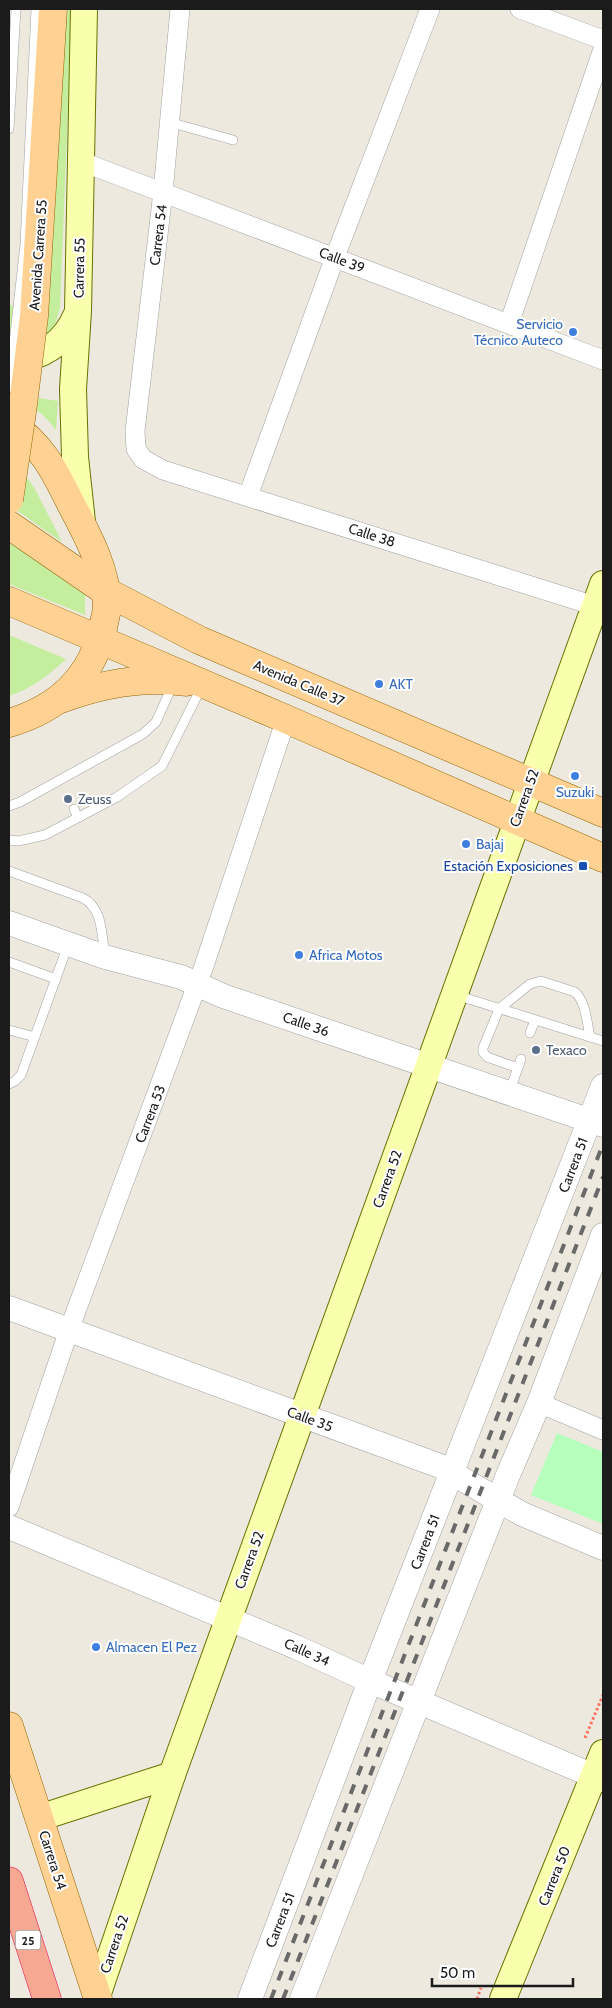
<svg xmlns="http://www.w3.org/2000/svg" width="612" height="2008" font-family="Cabin,sans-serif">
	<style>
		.grass { fill: #c4ee9e }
		.park { fill: #b5febc }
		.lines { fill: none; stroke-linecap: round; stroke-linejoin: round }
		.service-casing { stroke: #a2a2a2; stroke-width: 10 }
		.minor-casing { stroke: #a2a2a2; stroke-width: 20 }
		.tertiary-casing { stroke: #a2a2a2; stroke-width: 25 }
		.secondary-casing { stroke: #657400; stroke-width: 28 }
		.primary-casing { stroke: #926400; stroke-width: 29 }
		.trunk-casing { stroke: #e51356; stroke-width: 29 }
		.path { stroke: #ff725f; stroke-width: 3; stroke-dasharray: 2.5 2.5; stroke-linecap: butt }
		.service { stroke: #fff; stroke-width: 9 }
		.minor { stroke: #fff; stroke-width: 19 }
		.tertiary { stroke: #fff; stroke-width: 24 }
		.secondary { stroke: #f9ffac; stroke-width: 26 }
		.primary { stroke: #ffd293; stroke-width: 28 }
		.trunk { stroke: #f6a892; stroke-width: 28 }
		.rail { stroke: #696969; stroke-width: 4; stroke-dasharray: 10 10; stroke-linecap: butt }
		.service-bridge-casing { stroke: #a2a2a2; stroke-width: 10; stroke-linecap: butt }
		.primary-bridge-casing { stroke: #926400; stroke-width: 29; stroke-linecap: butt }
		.service-bridge { stroke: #fff; stroke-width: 9 }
		.primary-bridge { stroke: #ffd293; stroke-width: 28 }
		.shop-dot { fill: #3f7fe0; stroke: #fff; stroke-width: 2 }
		.service-dot { fill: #5c6f8a; stroke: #fff; stroke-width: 2 }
		.transit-dot { fill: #1a4fb4; stroke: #fff; stroke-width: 2 }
		.labels { text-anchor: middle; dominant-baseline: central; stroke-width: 4; stroke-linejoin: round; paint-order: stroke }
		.shield { fill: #fff; stroke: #5f5f5f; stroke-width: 1 }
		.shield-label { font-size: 12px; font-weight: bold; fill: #1b1b1b }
		.street-label { font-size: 14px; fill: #1b1b1b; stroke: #fff }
		.shop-label { font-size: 14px; fill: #366cbe; stroke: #fff; text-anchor: start }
		.service-label { font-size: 14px; fill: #4e5e75; stroke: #fff; text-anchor: start }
		.transit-label { font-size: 14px; fill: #164399; stroke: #fff; text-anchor: end }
	</style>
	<rect width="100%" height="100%" fill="#eee9df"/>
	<g class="grass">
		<polygon points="62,9 72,9 60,308 55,326 47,339 9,345 9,305 44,310"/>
		<path d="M 9,393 L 58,401 L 56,430 C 39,409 34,407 9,398 Z"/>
		<polygon points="11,455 35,489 62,542 9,505"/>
		<polygon points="9,543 85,591 85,615 9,584"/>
		<path d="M 9,635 L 66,659 C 49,675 31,689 9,696 Z"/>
	</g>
	<polygon class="park" points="557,1433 603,1452 603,1524 531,1495"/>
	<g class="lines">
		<g class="service-casing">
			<g id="service">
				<polyline points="169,122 233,140"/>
				<polyline points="9,129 16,9"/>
				<polyline points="9,806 20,802 143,734 156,722 173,684"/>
				<polyline points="74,809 78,818"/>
				<polyline points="9,840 18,841 45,835 117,797 162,766 202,686"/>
				<path d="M 9,871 L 83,898 C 103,909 101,933 105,954"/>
				<polyline points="9,962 56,979"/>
				<polyline points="456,995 603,1041"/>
				<polyline points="9,1030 35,1037"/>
				<polyline points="530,1033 535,1020"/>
				<path d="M 518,1068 L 487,1057 L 483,1052 L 483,1048 L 499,1009 L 530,984 L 541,981 L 575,992 C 586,1002 587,1023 590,1037"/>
				<polyline points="9,1084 15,1081 21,1075 68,945"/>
				<polyline points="509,1093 521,1059"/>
			</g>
		</g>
		<g class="minor-casing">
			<g id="minor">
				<polyline points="180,9 163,192 135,431 136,449 143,459 163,470 595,606"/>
				<polyline points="520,9 603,40"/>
				<polyline points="80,161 603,360"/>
				<polyline points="509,324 603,49"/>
				<polyline points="248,496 335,257 430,9"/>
				<polyline points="539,1403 603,1430"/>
				<polyline points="9,1507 69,1330 204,966 286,719"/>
			</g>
		</g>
		<g class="tertiary-casing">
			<g id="tertiary">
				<polyline points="9,923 105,957 181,977 223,996 603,1125"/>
				<polyline points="9,1308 440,1466 522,1514 603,1548"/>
				<polyline points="9,1527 296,1647 370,1681 603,1780"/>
				<polyline points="250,1999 370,1681 603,1086"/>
				<polyline points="302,1999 508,1475 539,1403 603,1235"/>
			</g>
		</g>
		<g class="secondary-casing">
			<g id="secondary">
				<path d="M 9,356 C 40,363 66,341 77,314"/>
				<polyline points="82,522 75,457 73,389 78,311 84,9"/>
				<polyline points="39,1818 172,1775"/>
				<polyline points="96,1999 172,1775 603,584"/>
				<polyline points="503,1999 603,1753"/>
			</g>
		</g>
		<g class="primary-casing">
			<g id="primary">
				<path d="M 9,422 C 44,448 53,468 72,506 C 88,536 107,571 107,606 C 107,613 104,621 103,628 C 91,679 57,709 9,723"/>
				<polyline points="9,525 105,591 199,640 603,813"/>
				<polyline points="9,601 286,719 603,858"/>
				<path d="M 61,699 C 101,684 143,676 186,682"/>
				<polyline points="9,1726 98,1999"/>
			</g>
		</g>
		<g class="trunk-casing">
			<polyline id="trunk" points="9,1881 47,1999"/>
		</g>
		<g class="path">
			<polyline points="585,1738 603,1695"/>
			<polyline points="477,1999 481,1988"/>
		</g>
		<use href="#service" class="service"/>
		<use href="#minor" class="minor"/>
		<use href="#tertiary" class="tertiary"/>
		<use href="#secondary" class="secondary"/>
		<use href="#primary" class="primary"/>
		<use href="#trunk" class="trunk"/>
		<g class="rail">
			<polyline points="271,1999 603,1144"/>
			<polyline points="283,1999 603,1177"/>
		</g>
		<g class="service-bridge-casing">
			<polyline id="service-bridge" points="9,388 25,244 36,9"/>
		</g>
		<g class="primary-bridge-casing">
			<polyline id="primary-bridge" points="9,500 22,412 34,316 53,9"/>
		</g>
		<use href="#service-bridge" class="service-bridge"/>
		<use href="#primary-bridge" class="primary-bridge"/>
	</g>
	<g class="shop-dot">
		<circle cx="573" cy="332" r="5"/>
		<circle cx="379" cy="684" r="5"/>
		<circle cx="575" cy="776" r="5"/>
		<circle cx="466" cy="844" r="5"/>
		<circle cx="299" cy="955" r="5"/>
		<circle cx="96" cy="1647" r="5"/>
	</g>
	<g class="service-dot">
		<circle cx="68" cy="799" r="5"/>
		<circle cx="536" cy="1050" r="5"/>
	</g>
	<rect class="transit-dot" x="578" y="861" width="10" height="10" rx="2.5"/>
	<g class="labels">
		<rect class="shield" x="15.5" y="1930.5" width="25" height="19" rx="4"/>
		<g class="shield-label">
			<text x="28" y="1940">25</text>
		</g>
		<g class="street-label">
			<text transform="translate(158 235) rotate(-83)">Carrera 54</text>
			<text transform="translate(38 255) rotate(-86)">Avenida Carrera 55</text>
			<text transform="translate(342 260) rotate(21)">Calle 39</text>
			<text transform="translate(79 268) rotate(-89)">Carrera 55</text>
			<text transform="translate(372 535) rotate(18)">Calle 38</text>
			<text transform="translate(299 683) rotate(23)">Avenida Calle 37</text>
			<text transform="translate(524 798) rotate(-70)">Carrera 52</text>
			<text transform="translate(306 1024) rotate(19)">Calle 36</text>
			<text transform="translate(150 1114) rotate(-69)">Carrera 53</text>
			<text transform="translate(573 1165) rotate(-69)">Carrera 51</text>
			<text transform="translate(387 1179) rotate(-70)">Carrera 52</text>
			<text transform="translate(310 1419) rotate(20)">Calle 35</text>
			<text transform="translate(425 1542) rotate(-69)">Carrera 51</text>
			<text transform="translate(249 1560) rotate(-70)">Carrera 52</text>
			<text transform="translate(307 1652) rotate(24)">Calle 34</text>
			<text transform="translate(53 1860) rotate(72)">Carrera 54</text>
			<text transform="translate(554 1876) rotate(-68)">Carrera 50</text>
			<text transform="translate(280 1920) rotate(-69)">Carrera 51</text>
			<text transform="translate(114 1944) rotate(-71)">Carrera 52</text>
		</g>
		<g class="shop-label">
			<text x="563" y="324" text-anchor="end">Servicio<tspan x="563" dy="16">Técnico Auteco</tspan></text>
			<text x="389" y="684">AKT</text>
			<text x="575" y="792" text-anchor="middle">Suzuki</text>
			<text x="476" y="844">Bajaj</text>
			<text x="309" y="955">Africa Motos</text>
			<text x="106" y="1647">Almacen El Pez</text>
		</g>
		<g class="service-label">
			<text x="78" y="799">Zeuss</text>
			<text x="546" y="1050">Texaco</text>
		</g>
		<g class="transit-label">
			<text x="573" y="866">Estación Exposiciones</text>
		</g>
	</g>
	<rect width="612" height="2008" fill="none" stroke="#1b1b1b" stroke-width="20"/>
	<path d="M432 1978v8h141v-8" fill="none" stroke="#1b1b1b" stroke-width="2.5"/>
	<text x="440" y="1978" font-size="15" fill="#1b1b1b" stroke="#ffffff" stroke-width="4" paint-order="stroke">50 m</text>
</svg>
